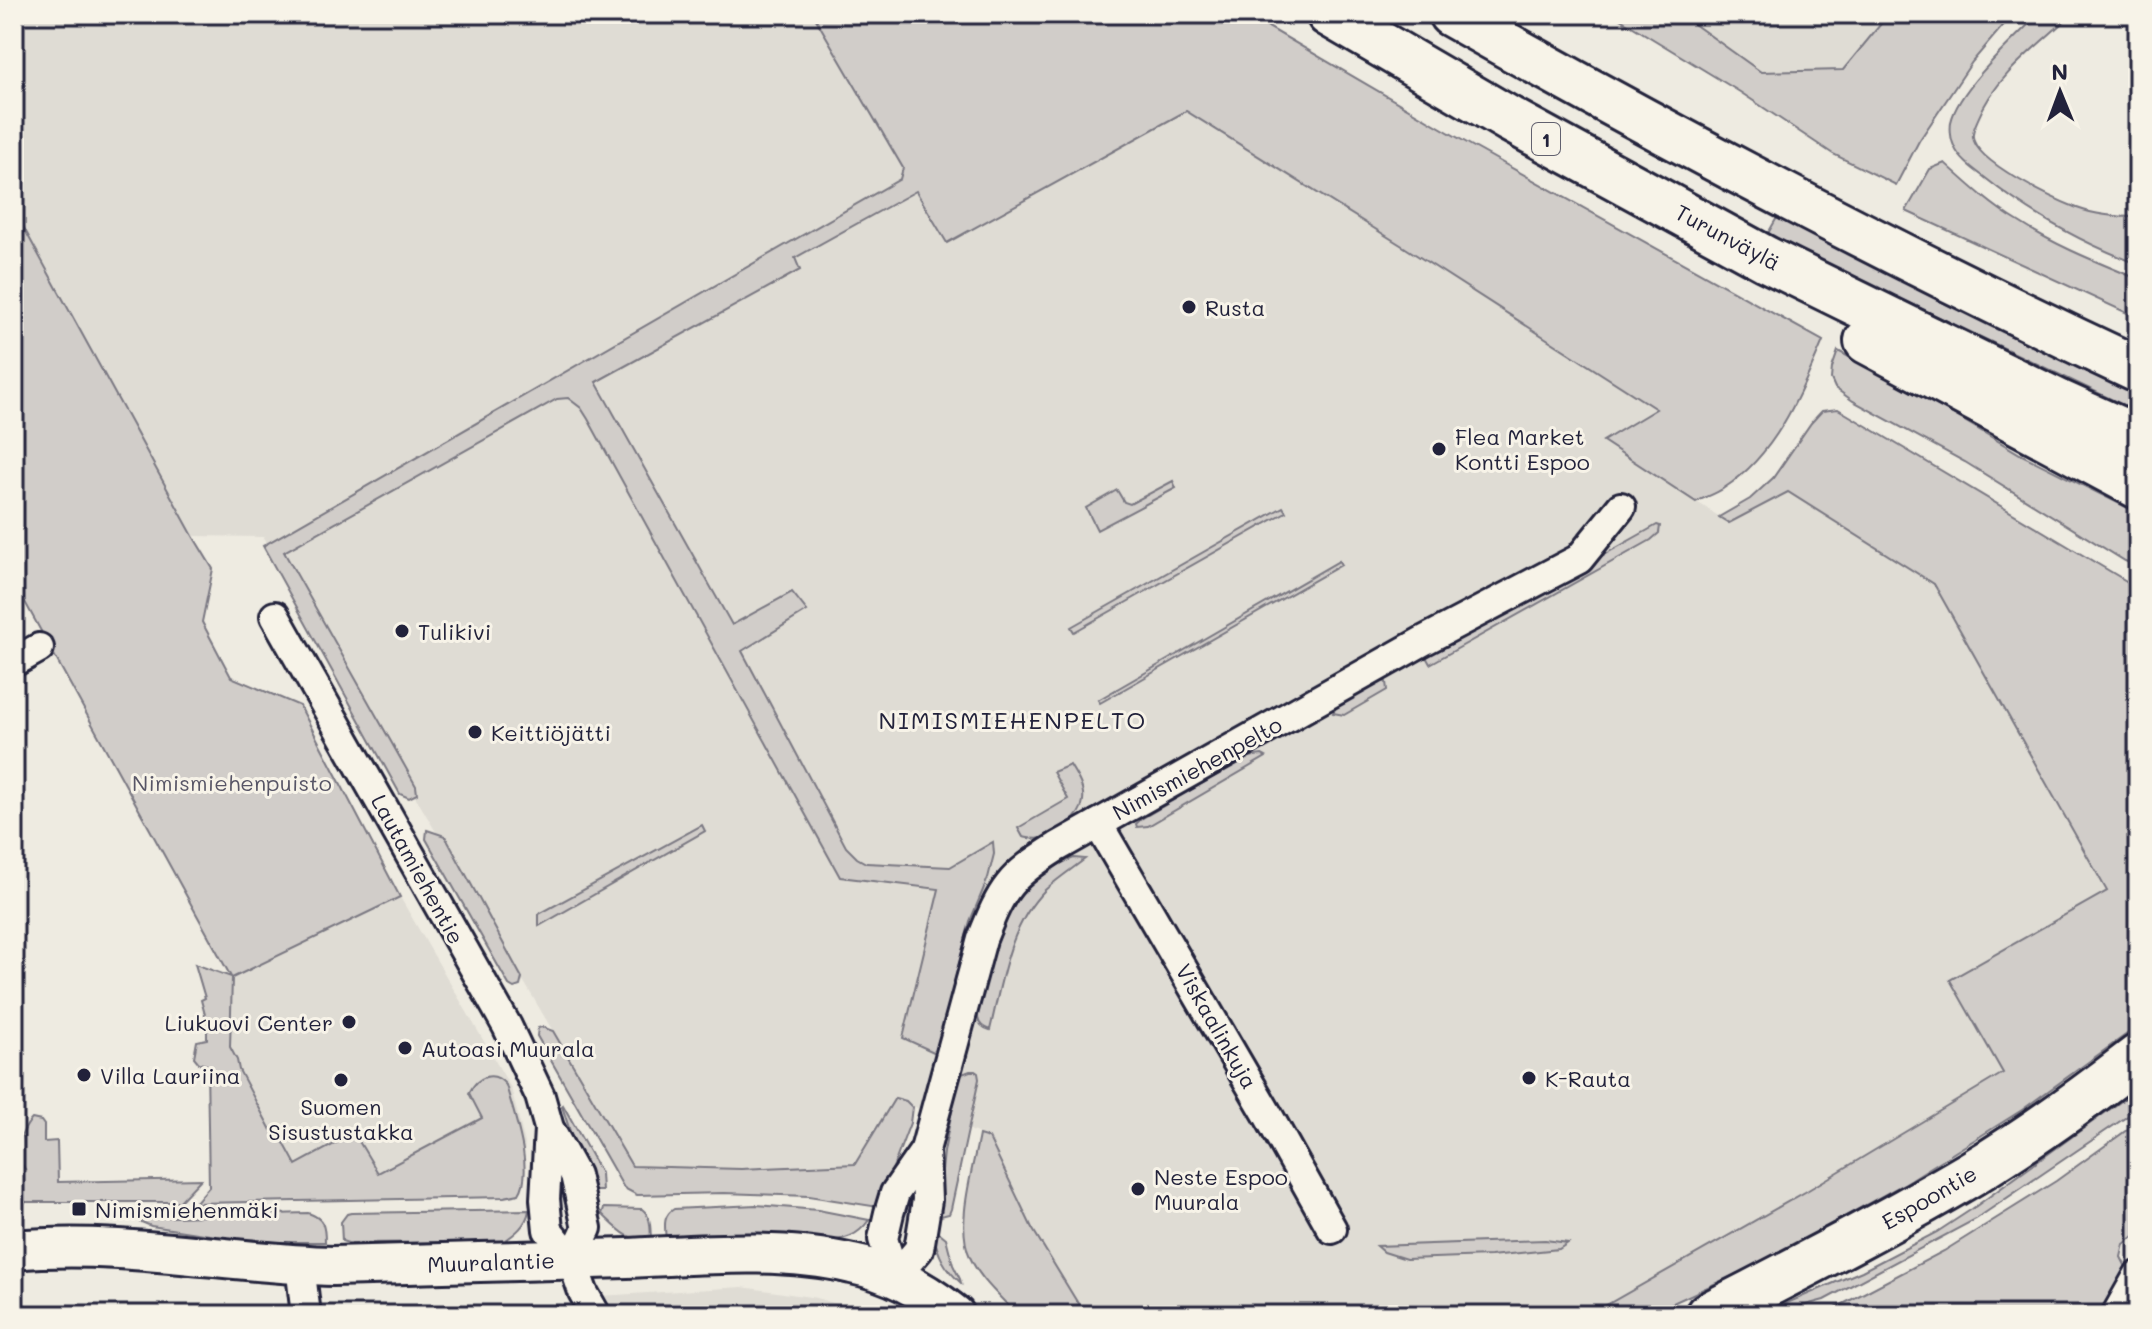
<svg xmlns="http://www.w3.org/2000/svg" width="2152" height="1329" font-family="Mali,sans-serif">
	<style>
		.built { fill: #dfdcd4 }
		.green { fill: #d1cdc9; stroke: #7a7882; stroke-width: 2 }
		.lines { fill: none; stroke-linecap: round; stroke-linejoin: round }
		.street-casing { stroke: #22223b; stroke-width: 34 }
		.secondary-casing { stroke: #22223b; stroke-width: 44 }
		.primary-casing { stroke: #22223b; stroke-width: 50 }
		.highway-casing { stroke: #22223b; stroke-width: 50 }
		.street { stroke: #f7f3e8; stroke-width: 28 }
		.secondary { stroke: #f7f3e8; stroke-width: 38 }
		.primary { stroke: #f7f3e8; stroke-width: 44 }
		.highway { stroke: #f7f3e8; stroke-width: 44 }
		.poi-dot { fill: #22223b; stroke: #f7f3e8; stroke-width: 3 }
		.labels { text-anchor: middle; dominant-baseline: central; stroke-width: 6; stroke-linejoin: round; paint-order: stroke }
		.shield { fill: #f7f3e8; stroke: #62616f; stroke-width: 2 }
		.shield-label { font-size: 20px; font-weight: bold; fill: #22223b }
		.street-label { font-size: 22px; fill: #22223b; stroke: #f7f3e8 }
		.poi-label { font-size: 22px; fill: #22223b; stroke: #f7f3e8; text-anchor: start }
		.park-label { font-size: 22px; fill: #575566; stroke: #f7f3e8 }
		.neighbourhood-label { font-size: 24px; letter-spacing: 2px; fill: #22223b; stroke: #f7f3e8 }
	</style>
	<rect width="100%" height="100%" fill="#eeebe1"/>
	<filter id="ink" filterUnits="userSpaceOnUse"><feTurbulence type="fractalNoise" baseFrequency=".0125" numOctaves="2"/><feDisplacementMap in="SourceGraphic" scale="16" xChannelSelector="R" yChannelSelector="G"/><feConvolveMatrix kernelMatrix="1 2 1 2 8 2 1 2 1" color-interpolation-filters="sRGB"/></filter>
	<g filter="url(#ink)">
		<g class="built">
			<polygon points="14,14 813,14 947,243 1186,110 1404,247 1657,409 1604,441 1729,523 1788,492 1934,584 2107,891 1951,980 2004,1073 1805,1192 1589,1315 1085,1315 1032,1228 989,1138 896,1099 855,1164 741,1169 632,1166 263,537 193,536 14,210"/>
			<polygon points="1680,14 1889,14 1843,70 1761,72"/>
			<polygon points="400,897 511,1088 525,1143 521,1189 225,1191 225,981"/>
			<polygon points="742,1287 817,1298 872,1315 611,1315 600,1296"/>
		</g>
		<g class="green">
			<path d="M 813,14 L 1246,14 L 1474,147 L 1823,341 C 1801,393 1775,456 1724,488 C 1716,494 1705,497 1696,502 L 1603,441 L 1656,409 L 1404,247 L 1186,111 L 947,243 L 916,191 L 795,258 L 800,270 L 596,382 L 732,625 L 792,592 L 807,611 L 742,651 L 846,847 L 857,858 L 866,863 L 950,867 L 993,842 L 994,854 L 988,878 L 970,921 L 936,1053 L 903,1038 L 939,889 L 840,877 L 588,419 L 581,408 L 568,398 L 557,399 L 284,552 L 416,786 L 417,794 L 409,798 L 400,794 L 263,546 L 900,179 L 903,168 Z"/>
			<polygon points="1612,14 1680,14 1761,72 1843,70 1889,14 2013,14 1972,62 1919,141 1896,185 1833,154 1740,92"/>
			<path d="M 2039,14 L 2072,14 C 2039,45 1995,76 1978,119 C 1976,124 1972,131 1973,137 C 1975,162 2054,199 2077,208 C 2096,215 2118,217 2138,217 L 2138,264 C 2082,243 2030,214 1984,177 C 1973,169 1959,159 1954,146 C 1951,139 1950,130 1951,122 C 1958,89 2015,38 2039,14 Z"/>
			<path d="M 1945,163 C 1968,184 1992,206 2019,222 C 2056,246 2097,262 2138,279 L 2138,318 L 1906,211 L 1930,169 Z"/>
			<path d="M 14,210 L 193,536 L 213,569 L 202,622 L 231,677 L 300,706 L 400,897 L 232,978 L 230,1047 L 237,1060 L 239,1070 L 271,1130 L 276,1128 L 296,1165 L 349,1136 L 357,1138 L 378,1173 L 482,1118 L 469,1093 C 477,1077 493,1069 506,1085 C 513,1112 535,1170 519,1194 L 504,1197 L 195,1203 L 209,1187 L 207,1065 L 199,1063 L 194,1057 L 197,1041 L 207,1039 L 207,1022 L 201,1000 L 205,998 L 195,964 L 231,977 L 14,582 Z"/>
			<polygon points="1779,214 2138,389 2138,412 1767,235"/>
			<polygon points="1838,351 1936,404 2020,454 2138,513 2138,566 2125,561 1965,462 1853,401 1835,388 1831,379 1832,368"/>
			<polygon points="1838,409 2138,588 2138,1026 2022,1110 1904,1184 1760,1263 1647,1315 1589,1315 1805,1192 2003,1073 1950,980 2107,891 1934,584 1788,492 1729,523 1719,517 1750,499 1773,478 1811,423 1822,411"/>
			<polygon points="1173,481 1176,488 1097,530 1086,508 1117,490 1124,502 1130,504"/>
			<polygon points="1283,507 1286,512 1074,632 1071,627"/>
			<polygon points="1657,525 1660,526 1659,533 1651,540 1430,664 1425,655"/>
			<polygon points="1339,561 1341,565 1100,703 1098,700"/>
			<polygon points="1381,681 1386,682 1387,690 1344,715 1333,713 1337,705"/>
			<polygon points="1262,755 1266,757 1148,826 1137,827 1136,824 1141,819 1248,757"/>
			<path d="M 1070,765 C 1076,775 1085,788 1083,801 C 1081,819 1058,833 1042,838 C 1035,840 1029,838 1023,837 L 1018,828 L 1068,799 L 1053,772 Z"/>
			<polygon points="702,825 705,831 539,926 539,914"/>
			<polygon points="427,830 445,836 522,978 520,986 514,988 509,985 426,839"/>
			<path d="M 1074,858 L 1085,859 C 1072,869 1057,879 1045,890 C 1008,927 1002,981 990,1030 C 983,1028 979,1025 978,1018 C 974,1003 998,933 1006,917 C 1010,907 1019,894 1027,886 C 1041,872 1056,865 1074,858 Z"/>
			<polygon points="542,1027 553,1031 632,1166 741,1169 855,1164 895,1098 906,1101 912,1107 910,1123 878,1207 809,1196 724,1193 637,1195 624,1188 537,1036 538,1028"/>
			<polygon points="970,1071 975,1071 978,1073 979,1079 951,1209 949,1214 937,1217 944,1152 957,1084 962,1074"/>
			<polygon points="2138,1089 2138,1109 1976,1219 1824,1300 1780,1312 1775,1312 1773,1309 1862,1271 1937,1232 1972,1209"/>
			<polygon points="563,1105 601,1173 602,1191 589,1191 562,1106"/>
			<path d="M 32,1119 L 41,1121 L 44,1125 L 44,1142 L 57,1141 L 58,1182 L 201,1179 L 179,1202 L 14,1202 L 14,1178 L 26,1171 L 16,1154 C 18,1143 24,1127 32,1119 Z"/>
			<polygon points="2138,1122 2138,1233 2124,1244 2121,1257 2127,1269 2105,1315 1822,1315 1944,1251 2056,1181"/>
			<path d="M 979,1135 L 989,1138 L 1032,1228 L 1085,1315 L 1017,1315 C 1001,1297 980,1280 970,1257 C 955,1225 973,1169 979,1135 Z"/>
			<path d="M 756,1205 L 818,1210 L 869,1220 C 857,1237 845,1239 825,1242 L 666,1240 C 665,1227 662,1216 674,1209 Z"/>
			<path d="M 604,1208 L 642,1209 C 652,1217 650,1228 651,1240 C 629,1243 617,1228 602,1214 Z"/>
			<path d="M 529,1210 C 527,1225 515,1234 503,1242 L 348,1243 L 342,1241 L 341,1222 L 347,1214 L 351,1213 Z"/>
			<path d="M 308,1213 C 324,1218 325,1227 325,1242 L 274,1242 L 242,1240 L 151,1226 L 139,1221 L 139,1218 Z"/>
			<path d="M 933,1233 L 941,1234 L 946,1238 L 953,1265 L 960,1279 L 961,1283 C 944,1268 938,1255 933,1233 Z"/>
			<polygon points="1545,1240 1568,1243 1559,1249 1490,1256 1406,1259 1384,1252 1377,1246"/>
		</g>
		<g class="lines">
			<g class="street-casing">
				<g id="street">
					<polyline points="275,616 507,1026 540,1096 549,1128 575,1175 587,1228 572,1260"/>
					<polyline points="14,662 39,648"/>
					<polyline points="1098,824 1268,1115 1332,1229"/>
					<polyline points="549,1129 545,1199 548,1230 572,1260 583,1292 596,1315"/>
					<polyline points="300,1265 306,1315"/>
					<path d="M 895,1277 L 919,1249 L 927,1200 L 925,1150 L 982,939 C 1002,888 1009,877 1057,847 L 1423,641 L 1579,559 L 1621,507"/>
					<polyline points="895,1277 883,1239 889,1213 895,1193 925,1150"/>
					<polyline points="2116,1315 2138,1276"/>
				</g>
			</g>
			<g class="secondary-casing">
				<path id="secondary" d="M 14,1250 C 121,1240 227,1263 333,1266 C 431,1263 529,1261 627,1258 C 701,1255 779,1247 852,1264 C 892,1272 924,1290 955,1315"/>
			</g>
			<g class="primary-casing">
				<path id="primary" d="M 1708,1315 C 1797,1269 1886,1224 1972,1173 C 2030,1138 2085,1098 2138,1057"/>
			</g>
			<g class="highway-casing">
				<g id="highway">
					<polyline points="1329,14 1509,119 1766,259 2058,402 2138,438"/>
					<path d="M 1451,14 C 1676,141 1904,261 2138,370"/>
					<polyline points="1867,341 2138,486"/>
				</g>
			</g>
			<use href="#street" class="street"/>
			<use href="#secondary" class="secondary"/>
			<use href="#primary" class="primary"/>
			<use href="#highway" class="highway"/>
		</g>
	</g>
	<g class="poi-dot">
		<circle cx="1189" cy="307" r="8"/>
		<circle cx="1439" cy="449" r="8"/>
		<circle cx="402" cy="631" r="8"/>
		<circle cx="475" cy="732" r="8"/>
		<circle cx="349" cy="1022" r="8"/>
		<circle cx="405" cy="1048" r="8"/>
		<circle cx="84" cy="1075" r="8"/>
		<circle cx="1529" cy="1078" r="8"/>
		<circle cx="341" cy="1080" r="8"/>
		<circle cx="1138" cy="1189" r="8"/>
		<rect x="71" y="1201" width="16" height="16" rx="4"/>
	</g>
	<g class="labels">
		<rect class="shield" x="1532" y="123" width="28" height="32" rx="6"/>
		<g class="shield-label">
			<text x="1546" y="139">1</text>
		</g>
		<g class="street-label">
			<text transform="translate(1728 237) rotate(28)">Turunväylä</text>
			<text transform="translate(1197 768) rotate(-29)">Nimismiehenpelto</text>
			<text transform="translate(418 869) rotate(61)">Lautamiehentie</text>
			<text transform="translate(1217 1026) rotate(60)">Viskaalinkuja</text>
			<text transform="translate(1929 1197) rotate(-30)">Espoontie</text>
			<text transform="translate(491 1262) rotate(-2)">Muuralantie</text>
		</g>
		<g class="poi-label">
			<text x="1205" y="307">Rusta</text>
			<text x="1455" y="436">Flea Market<tspan x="1455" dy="25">Kontti Espoo</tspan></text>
			<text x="418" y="631">Tulikivi</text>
			<text x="491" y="732">Keittiöjätti</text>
			<text x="333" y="1022" text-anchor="end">Liukuovi Center</text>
			<text x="421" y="1048">Autoasi Muurala</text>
			<text x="100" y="1075">Villa Lauriina</text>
			<text x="1545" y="1078">K-Rauta</text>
			<text x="341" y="1106" text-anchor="middle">Suomen<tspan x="341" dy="25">Sisustustakka</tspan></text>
			<text x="1154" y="1176">Neste Espoo<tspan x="1154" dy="25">Muurala</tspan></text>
			<text x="95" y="1209">Nimismiehenmäki</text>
		</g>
		<g class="park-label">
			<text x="232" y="782">Nimismiehenpuisto</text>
		</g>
		<g class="neighbourhood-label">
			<text x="1013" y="719">NIMISMIEHENPELTO</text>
		</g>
	</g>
	<rect width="2152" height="1329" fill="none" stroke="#f7f3e8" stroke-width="48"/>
	<rect x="24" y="24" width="2104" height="1281" fill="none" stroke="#22223b" stroke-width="3" filter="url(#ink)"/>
	<g transform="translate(2060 92) rotate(359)" stroke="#f7f3e8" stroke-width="6" paint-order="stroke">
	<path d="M0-6L14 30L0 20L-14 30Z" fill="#22223b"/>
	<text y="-12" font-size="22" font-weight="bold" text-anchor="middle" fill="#22223b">N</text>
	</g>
</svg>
